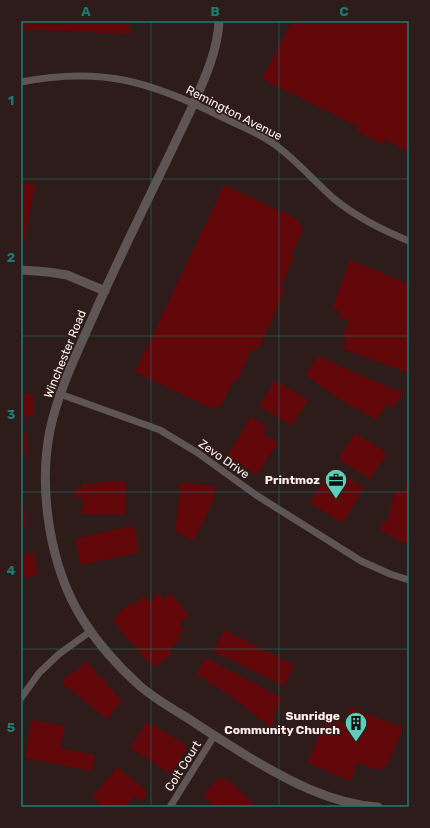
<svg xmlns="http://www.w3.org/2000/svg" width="430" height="828" font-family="Rubik,sans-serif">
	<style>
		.building { fill: #63080a }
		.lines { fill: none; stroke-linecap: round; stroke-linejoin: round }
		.minor { stroke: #5f5554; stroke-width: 7 }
		.tertiary { stroke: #5f5554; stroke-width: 9 }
		.grid { fill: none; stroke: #1b7c74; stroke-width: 1; stroke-opacity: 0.55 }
		.labels { text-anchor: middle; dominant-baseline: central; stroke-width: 3.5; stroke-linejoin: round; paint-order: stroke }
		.street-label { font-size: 12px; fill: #fdf0ee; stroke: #2d1c19 }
		.poi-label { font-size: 12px; font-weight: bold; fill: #fdf0ee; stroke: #2d1c19; text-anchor: end }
		.neatline { fill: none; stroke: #1b7c74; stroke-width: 1.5 }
		.grid-label { font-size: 13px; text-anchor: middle; font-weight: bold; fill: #1b7c74 }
	</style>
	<rect width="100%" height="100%" fill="#2d1c19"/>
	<g class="building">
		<polygon points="21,21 130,21 129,34 21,29"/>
		<polygon points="292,21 409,21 409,152 384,140 382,144 357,131 359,127 262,79"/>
		<polygon points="21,182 35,184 24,244 21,243"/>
		<polygon points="224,185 295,218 300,223 303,230 291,255 294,256 281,287 284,290 283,295 259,347 256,350 251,350 237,381 234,379 222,404 216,407 211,408 135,372"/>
		<polygon points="350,260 409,284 409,373 343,349 347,340 342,338 349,320 338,317 341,311 332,308"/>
		<polygon points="318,356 356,373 403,393 393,408 386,404 376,420 340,399 305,375"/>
		<polygon points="275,380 308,400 292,426 259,406"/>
		<polygon points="21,394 33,394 34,415 26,416 26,418 21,418"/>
		<polygon points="251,417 267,427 263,433 278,442 257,475 227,456"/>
		<rect x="21" y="433" width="6" height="22"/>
		<polygon points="355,433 387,453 370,479 338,459"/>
		<polygon points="328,473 344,482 346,477 364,488 343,523 310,503"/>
		<polygon points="103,481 126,481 125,515 82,514 83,498 74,498 75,488 82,488 82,483 103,483"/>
		<polygon points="181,482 215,486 214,500 193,541 175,531"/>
		<polygon points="407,483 409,483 409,544 396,540 396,538 387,535 387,533 380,531 383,521 387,522 395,491 404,493"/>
		<polygon points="24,505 27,525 21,526 21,506"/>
		<polygon points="130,526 135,529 139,549 136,553 81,565 75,539"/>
		<polygon points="33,552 38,575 21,579 21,554"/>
		<polygon points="158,593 164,599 170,593 189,615 179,624 185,630 178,636 181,639 169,650 172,653 157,666 155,664 153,667 117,627 118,625 113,620 129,603 132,606 144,596 149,602"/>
		<polygon points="224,630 294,665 284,686 213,651"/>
		<polygon points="206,658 282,698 273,718 275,720 271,728 266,726 267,723 257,718 258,716 244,708 246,706 232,699 234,697 220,690 221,689 207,682 208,680 196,674"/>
		<polygon points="85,662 96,671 94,672 107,682 105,684 116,692 114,694 122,700 107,719 62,683 71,672 74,673"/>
		<polygon points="351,707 403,728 388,763 382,769 374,769 358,762 350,781 308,763 326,717 344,724"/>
		<polygon points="32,720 65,726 60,748 95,755 92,771 25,758"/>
		<polygon points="147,722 185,744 186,750 171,774 130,748"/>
		<polygon points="117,767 148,792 141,801 134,796 126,807 104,807 92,797"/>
		<polygon points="221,778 228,780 249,799 253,807 216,807 203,796 216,781"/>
	</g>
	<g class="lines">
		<g class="minor">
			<path d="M 21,82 C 102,66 152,82 224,118 C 242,127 262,134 278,147 C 298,162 314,181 333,198 C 356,217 382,230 409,241"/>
			<polyline points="60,394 160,430 198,453 256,495 361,561 390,574 409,580"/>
			<polyline points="21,698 39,673 59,654 91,631"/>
			<polyline points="170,807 214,736"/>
		</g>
		<g class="tertiary">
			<path d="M 219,21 C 218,49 205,78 194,103 C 162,172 127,240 96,310 C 79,349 59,388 50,430 C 38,490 50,568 83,620 C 98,644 119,667 140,686 C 155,699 173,709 189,719 C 208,732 228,744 247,756 C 287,780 331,804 378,807"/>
			<polyline points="21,270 48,272 67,275 105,291"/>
		</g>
	</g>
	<path class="grid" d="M 151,21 L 151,807M 279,21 L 279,807M 21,179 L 409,179M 21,336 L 409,336M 21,492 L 409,492M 21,649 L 409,649"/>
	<defs>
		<g id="office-pin" transform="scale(1.15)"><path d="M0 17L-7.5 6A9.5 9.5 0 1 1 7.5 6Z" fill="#5cceba" stroke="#2d1c19"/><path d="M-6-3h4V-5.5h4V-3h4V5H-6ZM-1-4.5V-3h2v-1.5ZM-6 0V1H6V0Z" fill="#111"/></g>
		<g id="building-pin" transform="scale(1.15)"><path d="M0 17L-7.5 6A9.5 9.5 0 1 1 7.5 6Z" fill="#5cceba" stroke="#2d1c19"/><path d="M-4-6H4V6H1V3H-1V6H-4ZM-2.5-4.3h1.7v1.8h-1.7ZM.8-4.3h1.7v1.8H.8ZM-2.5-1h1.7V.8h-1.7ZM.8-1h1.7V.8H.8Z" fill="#111"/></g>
	</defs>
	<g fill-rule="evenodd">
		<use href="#office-pin" x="336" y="480"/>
		<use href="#building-pin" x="356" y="723"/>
	</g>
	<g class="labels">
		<g class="street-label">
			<text transform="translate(234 113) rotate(27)">Remington Avenue</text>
			<text transform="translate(65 354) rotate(-68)">Winchester Road</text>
			<text transform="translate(224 459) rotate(35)">Zevo Drive</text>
			<text transform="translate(183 766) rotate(-58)">Colt Court</text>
		</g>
		<g class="poi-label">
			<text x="320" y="480">Printmoz</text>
			<text x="340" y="716">Sunridge<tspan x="340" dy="14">Community Church</tspan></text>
		</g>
	</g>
	<rect width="430" height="828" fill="none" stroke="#2d1c19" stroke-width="44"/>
	<rect x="22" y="22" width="386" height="784" class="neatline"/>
	<g class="grid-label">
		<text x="86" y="16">A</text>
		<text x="215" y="16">B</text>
		<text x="344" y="16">C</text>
		<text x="11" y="105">1</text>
		<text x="11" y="262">2</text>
		<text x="11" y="419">3</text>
		<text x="11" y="575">4</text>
		<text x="11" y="732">5</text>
	</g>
</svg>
